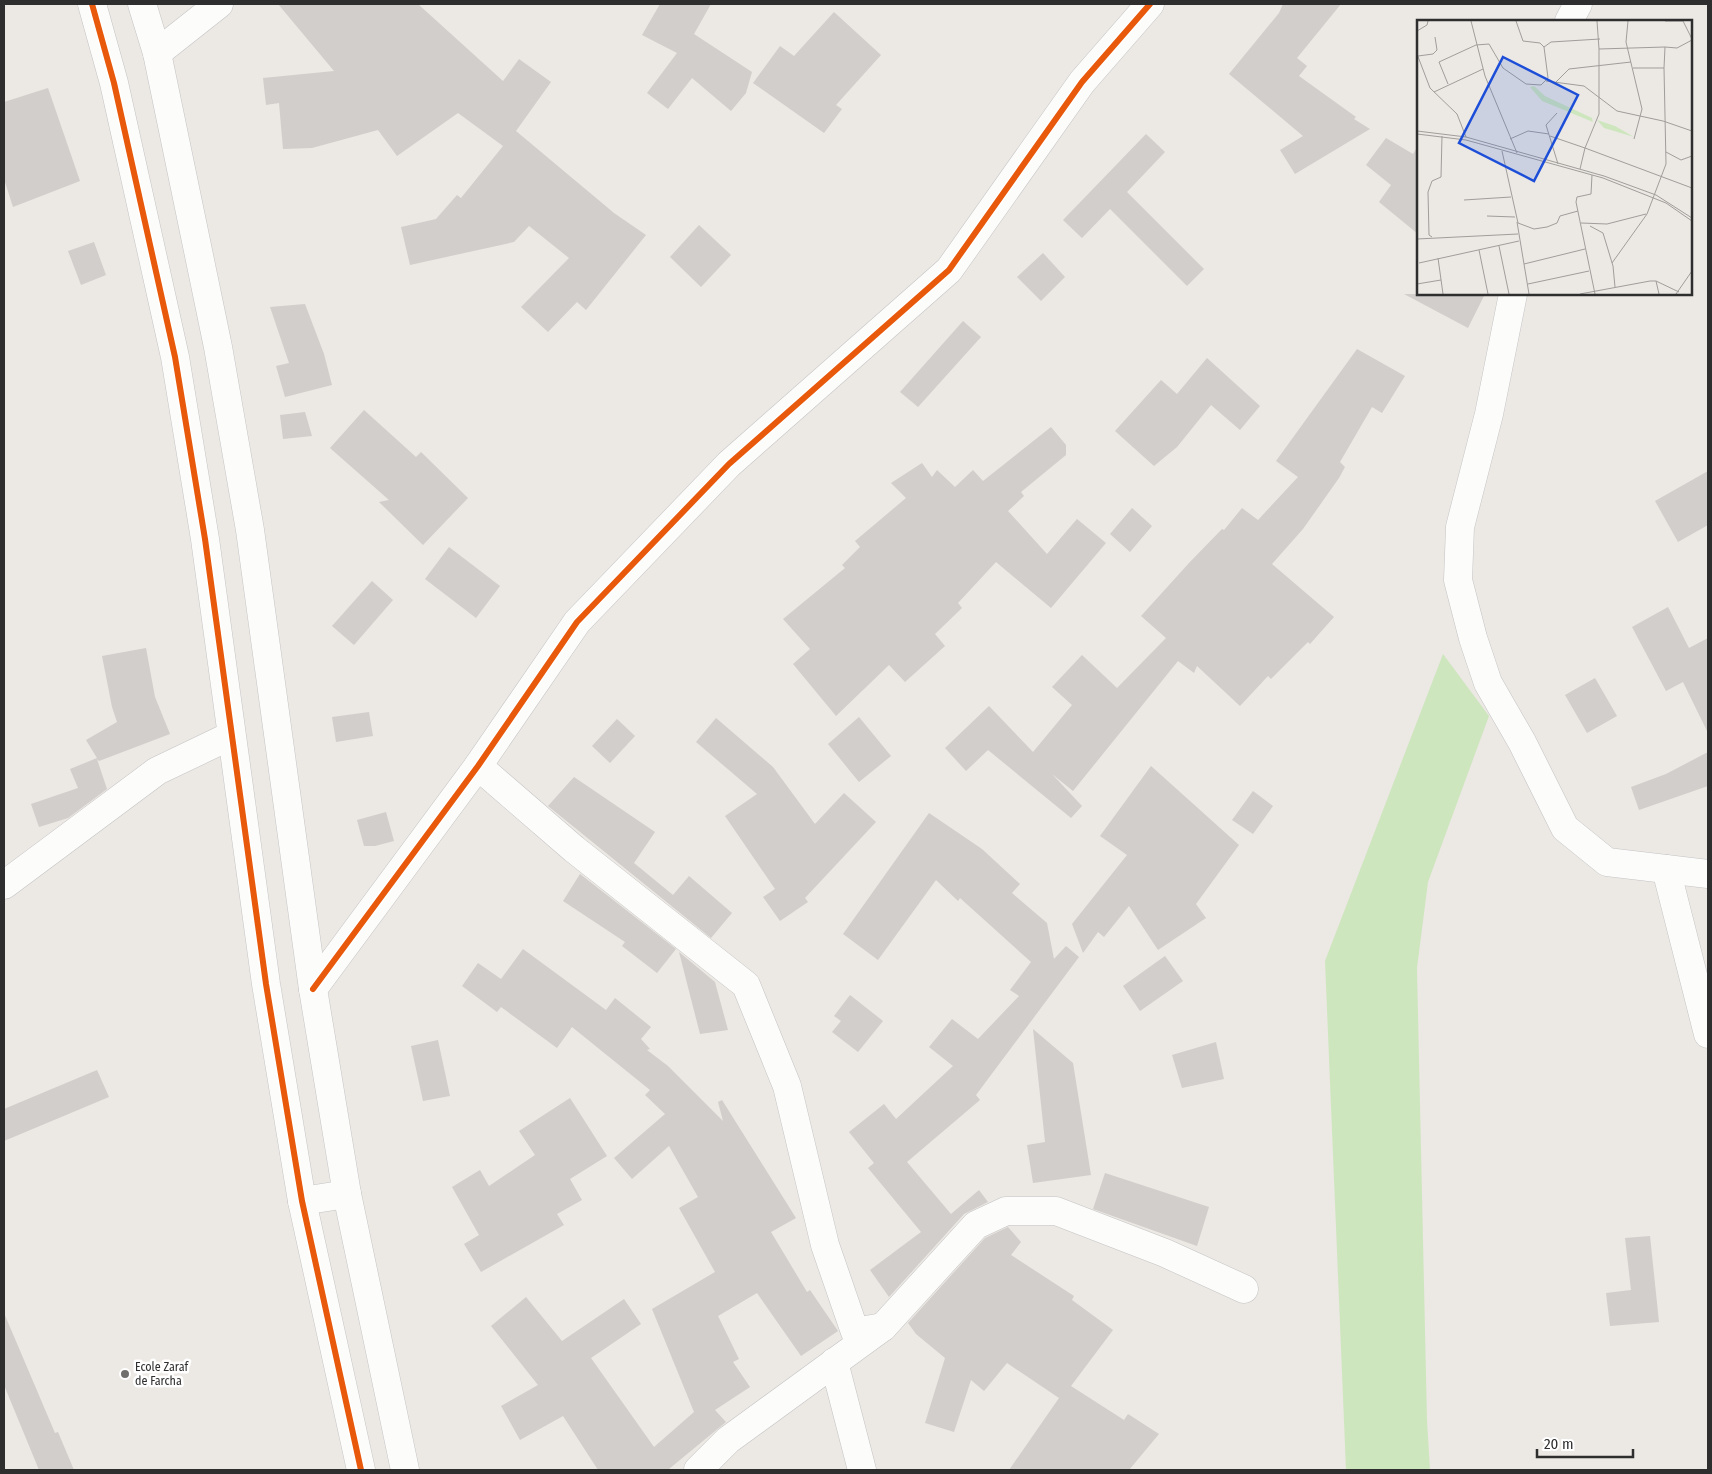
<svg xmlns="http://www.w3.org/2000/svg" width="1712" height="1474" font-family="'Fira Sans Condensed',sans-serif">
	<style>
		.green { fill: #cee6be }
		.building { fill: #d1cecb }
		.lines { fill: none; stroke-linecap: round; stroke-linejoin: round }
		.minor-casing { stroke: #c5c4c5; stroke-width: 29 }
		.minor { stroke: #fcfcfb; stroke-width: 28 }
		.cycleway-casing { stroke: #fff; stroke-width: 9 }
		.cycleway { stroke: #e8590c; stroke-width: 6 }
		.poi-dot { fill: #706f6e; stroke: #fff; stroke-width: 2 }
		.labels { text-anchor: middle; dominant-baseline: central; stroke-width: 5; stroke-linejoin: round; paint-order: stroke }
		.poi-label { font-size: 12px; fill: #2e2e2e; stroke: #fff; text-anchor: start }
		.inset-road { fill: none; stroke: #a09e9b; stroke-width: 1 }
		.view { fill: #1d4ed8; fill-opacity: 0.15; stroke: #1d4ed8; stroke-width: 2.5 }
		.inset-edge { fill: none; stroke: #2e2e2e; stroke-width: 2.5 }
	</style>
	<rect width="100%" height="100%" fill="#ece8e4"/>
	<polygon class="green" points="1443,654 1489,716 1428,882 1417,968 1427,1420 1430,1470 1346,1470 1325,961"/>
	<g class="building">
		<polygon points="278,4 418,4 503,81 519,59 551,82 516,131 614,213 646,235 586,310 577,302 548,332 521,307 569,258 529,226 514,242 410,265 401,227 436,219 457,195 461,198 503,146 458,113 397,156 378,130 312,148 283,149 279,103 266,105 263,78 334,71"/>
		<polygon points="660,4 711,4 694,34 752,72 746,93 731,111 692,78 668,109 647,93 677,53 642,35"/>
		<polygon points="1283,4 1341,4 1297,58 1307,66 1299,76 1356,117 1354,119 1370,129 1295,174 1280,150 1303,136 1229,74 1279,13"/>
		<polygon points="834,12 881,55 836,105 842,109 824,133 753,83 780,46 794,56"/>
		<polygon points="48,88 80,181 13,207 4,179 4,102"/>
		<polygon points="1146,134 1165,152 1127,192 1204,269 1187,286 1110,209 1082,238 1063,220"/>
		<polygon points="1386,138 1413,154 1418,146 1418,234 1379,202 1391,185 1366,165"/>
		<polygon points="699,225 731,255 701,287 670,257"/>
		<polygon points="94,242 106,275 81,285 68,251"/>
		<polygon points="1043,253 1065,277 1041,301 1017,277"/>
		<polygon points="1404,294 1485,294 1468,328"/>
		<polygon points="305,304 324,354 332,385 285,397 276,366 289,363 270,307"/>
		<polygon points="963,321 981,337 918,407 900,392"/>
		<polygon points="1357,349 1405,376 1382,413 1372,407 1340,462 1345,467 1339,478 1303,529 1272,564 1334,617 1310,644 1308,642 1271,679 1268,676 1240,706 1197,666 1194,673 1178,661 1073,791 1052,774 1082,806 1071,818 988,750 966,771 945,748 989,706 1033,752 1072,705 1052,687 1082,655 1117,688 1166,638 1141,616 1189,563 1222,529 1224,530 1242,508 1258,520 1298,477 1276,461"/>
		<polygon points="1207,358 1260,406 1240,430 1211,405 1177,447 1154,466 1115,431 1161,380 1177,394"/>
		<polygon points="364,410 416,457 421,452 468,498 423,545 379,502 389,500 330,448"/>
		<polygon points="305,412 312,436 283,439 280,415"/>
		<polygon points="1051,427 1066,445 1066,455 1021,492 1024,496 1008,511 1047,554 1077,519 1106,543 1051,608 996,562 958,603 962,608 935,634 945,646 905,682 889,665 836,716 793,664 810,649 783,619 845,568 842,565 860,547 855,541 906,498 891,483 922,463 932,477 937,470 955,487 973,470 983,481"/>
		<polygon points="1708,471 1708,525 1678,542 1655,501"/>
		<polygon points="1132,508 1152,526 1130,552 1110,534"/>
		<polygon points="449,547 500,586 476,618 425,579"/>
		<polygon points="372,581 393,600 354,645 332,626"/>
		<polygon points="1668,607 1689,648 1708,638 1708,733 1683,682 1666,691 1632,627"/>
		<polygon points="146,648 155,697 170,734 99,761 97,759 107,789 68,818 39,827 31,804 78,788 70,769 97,758 86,740 117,722 112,707 102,656"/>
		<polygon points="1595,678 1617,716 1587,733 1565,695"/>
		<polygon points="369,712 373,736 336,742 332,717"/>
		<polygon points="859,717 891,756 859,782 828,744"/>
		<polygon points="716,718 773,767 815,824 844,793 876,822 805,898 808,902 780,921 763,897 775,889 725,816 757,794 696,742"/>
		<polygon points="617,719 635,736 610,763 592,746"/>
		<polygon points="1708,752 1708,786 1639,810 1631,787 1666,774"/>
		<polygon points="1151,766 1239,845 1196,904 1206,918 1158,950 1129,906 1104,937 1098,932 1083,953 1072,924 1127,855 1100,836"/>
		<polygon points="574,777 655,832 634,863 673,895 689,876 732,913 711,938 548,806"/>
		<polygon points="1253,791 1273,806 1253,834 1232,820"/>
		<polygon points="386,812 394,841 375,846 364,846 357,820"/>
		<polygon points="929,813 982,849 1020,884 1012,893 1047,923 1054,959 1066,946 1079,957 976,1095 980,1100 907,1162 951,1214 979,1190 988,1202 964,1214 889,1297 870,1270 921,1232 868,1168 874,1163 849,1132 884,1104 896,1119 953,1066 929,1047 952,1019 978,1039 1019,996 1010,990 1031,962 960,898 958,901 936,880 878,960 843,934"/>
		<polygon points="580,874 676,949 657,973 622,946 625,942 563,901"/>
		<polygon points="523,949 606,1010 615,998 651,1027 641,1039 650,1049 647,1050 668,1066 723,1121 718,1102 722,1100 796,1218 771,1232 807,1292 810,1290 838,1331 801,1356 757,1293 718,1316 739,1359 733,1362 750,1387 715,1410 726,1422 669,1469 670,1470 598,1470 563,1416 520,1440 501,1406 538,1385 491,1326 526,1297 562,1341 624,1299 641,1324 591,1358 654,1447 694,1412 652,1309 715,1272 679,1208 698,1197 669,1146 632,1179 614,1158 665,1114 645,1095 650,1090 572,1027 557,1048 501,1007 497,1012 462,986 478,963 501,979"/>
		<polygon points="679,952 715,982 728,1030 700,1034"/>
		<polygon points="1165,956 1183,981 1140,1011 1123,986"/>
		<polygon points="850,995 883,1021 858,1052 832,1032 841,1021 834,1016"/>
		<polygon points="1033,1029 1073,1063 1091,1175 1033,1183 1027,1145 1045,1142"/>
		<polygon points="438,1040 450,1096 423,1101 411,1046"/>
		<polygon points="1216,1042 1224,1079 1182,1088 1172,1055"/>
		<polygon points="97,1070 109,1097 4,1141 4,1109"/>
		<polygon points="570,1098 607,1156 570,1179 582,1200 557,1214 564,1225 481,1272 464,1244 479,1235 452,1187 480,1170 489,1186 535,1155 519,1131"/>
		<polygon points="1105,1173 1209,1207 1197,1246 1093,1209"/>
		<polygon points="1008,1227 1021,1242 1011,1255 1074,1296 1072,1300 1113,1330 1071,1386 1124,1420 1128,1414 1159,1434 1129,1470 1009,1470 1059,1398 1007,1363 984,1391 971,1380 954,1432 925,1423 945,1358 916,1334 908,1323 985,1238"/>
		<polygon points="1650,1236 1659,1322 1610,1326 1606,1293 1631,1290 1625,1238"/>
		<polygon points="4,1313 55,1433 58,1432 74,1470 39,1470 4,1385"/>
	</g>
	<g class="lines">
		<g class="minor-casing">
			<g id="minor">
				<polyline points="92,4 114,83 175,357 205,539 266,984 302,1201 361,1470"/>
				<polyline points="142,4 157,53 218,347 250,530 313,989 347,1194 405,1470"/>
				<polyline points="1569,21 1578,4"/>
				<polyline points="157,53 219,4"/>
				<polyline points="1513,294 1489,414 1460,527 1458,580 1473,638 1488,683 1522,742 1565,828 1607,862 1708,874"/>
				<polyline points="478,766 574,849 746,985 787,1086 825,1245 855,1332 883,1327"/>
				<polyline points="1666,869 1708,1034"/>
				<polyline points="4,885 157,771 230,736"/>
				<polyline points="313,989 478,766 577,622 729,464 949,270 1082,82 1150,4"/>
				<polyline points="302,1201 347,1194"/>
				<polyline points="834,1362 862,1470"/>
				<polyline points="698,1470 728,1440 883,1327 976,1225 1006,1211 1056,1211 1165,1253 1244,1289"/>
			</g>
		</g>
		<use href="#minor" class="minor"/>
		<g class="cycleway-casing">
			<g id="cycleway">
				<polyline points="92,4 114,83 175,357 205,539 266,984 302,1201 361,1470"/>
				<polyline points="313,989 478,766 577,622 729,464 949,270 1082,82 1150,4"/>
			</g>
		</g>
		<use href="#cycleway" class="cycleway"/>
	</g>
	<circle class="poi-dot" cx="125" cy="1374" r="5"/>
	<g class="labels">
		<g class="poi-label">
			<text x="135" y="1367">Ecole Zaraf<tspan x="135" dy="14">de Farcha</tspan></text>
		</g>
	</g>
	<g transform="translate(1417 20)">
		<rect width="275" height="275" fill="#ece8e4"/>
		<path d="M 117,66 L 128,76 L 175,98 L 176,102 L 125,81 L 113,67 ZM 180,100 L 198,106 L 217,117 L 187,108 Z" fill="#cee6be"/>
		<path class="inset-road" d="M 54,1 L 68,56 L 100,133M 99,1 L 106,21 L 123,23 L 127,27M 180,1 L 182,29 L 248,27M 211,1 L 209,22 L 225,89 L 217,119M 248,1 L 266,1 L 275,19M 0,11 L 10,5 L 11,1M 182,29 L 182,94 L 168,128 L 275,168M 0,34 L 13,68 L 40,94 L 49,117M 1,36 L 16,34 L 20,30 L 18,17M 216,48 L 247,48 L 248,27 L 260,28 L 275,20M 129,61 L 167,66 L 200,91 L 246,101 L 275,111M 138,63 L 152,49 L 214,42M 31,64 L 22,42 L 59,25 L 72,24 L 86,48 L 109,64 L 124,65 L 131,58 L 127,27 L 134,22 L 183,19M 17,72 L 66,49M 140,93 L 129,105 L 141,144M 0,111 L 49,117 L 187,156 L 239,175 L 275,198M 0,114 L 49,120 L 186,158 L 249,183 L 275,201M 133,116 L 168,128 L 163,149M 93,119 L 111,111 L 132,114M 85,131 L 101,203 L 117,209 L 130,207 L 140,203 L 143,196 L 161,191M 249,132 L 264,140 L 275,136M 175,155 L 174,174 L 160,177 L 159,182 L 178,274M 47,180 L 94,177M 70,196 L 98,197M 100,202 L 112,274M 164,203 L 190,204 L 229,194M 173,206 L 186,213 L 196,246 L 198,267M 15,217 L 12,215 L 11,172 L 15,161 L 24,157 L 25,116M 0,219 L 101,214M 82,226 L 92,274M 62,230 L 71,274M 21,238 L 26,274M 2,243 L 102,221M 195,243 L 230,194 L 249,144 L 247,48M 107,244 L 168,229M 239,261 L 262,272M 0,264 L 24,260M 111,264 L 172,251M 163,274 L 233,261 L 239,261 L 242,274M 259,274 L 275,251"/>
		<path class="view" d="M 86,37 L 161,75 L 117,161 L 42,123 Z"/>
		<rect width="275" height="275" class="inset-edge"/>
	</g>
	<rect width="1712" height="1474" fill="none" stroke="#2e2e2e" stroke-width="10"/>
	<path d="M1537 1449v8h96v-8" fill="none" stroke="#2e2e2e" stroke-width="2.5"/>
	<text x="1544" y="1449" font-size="15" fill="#2e2e2e" stroke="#ffffff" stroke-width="4" paint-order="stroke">20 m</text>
</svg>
